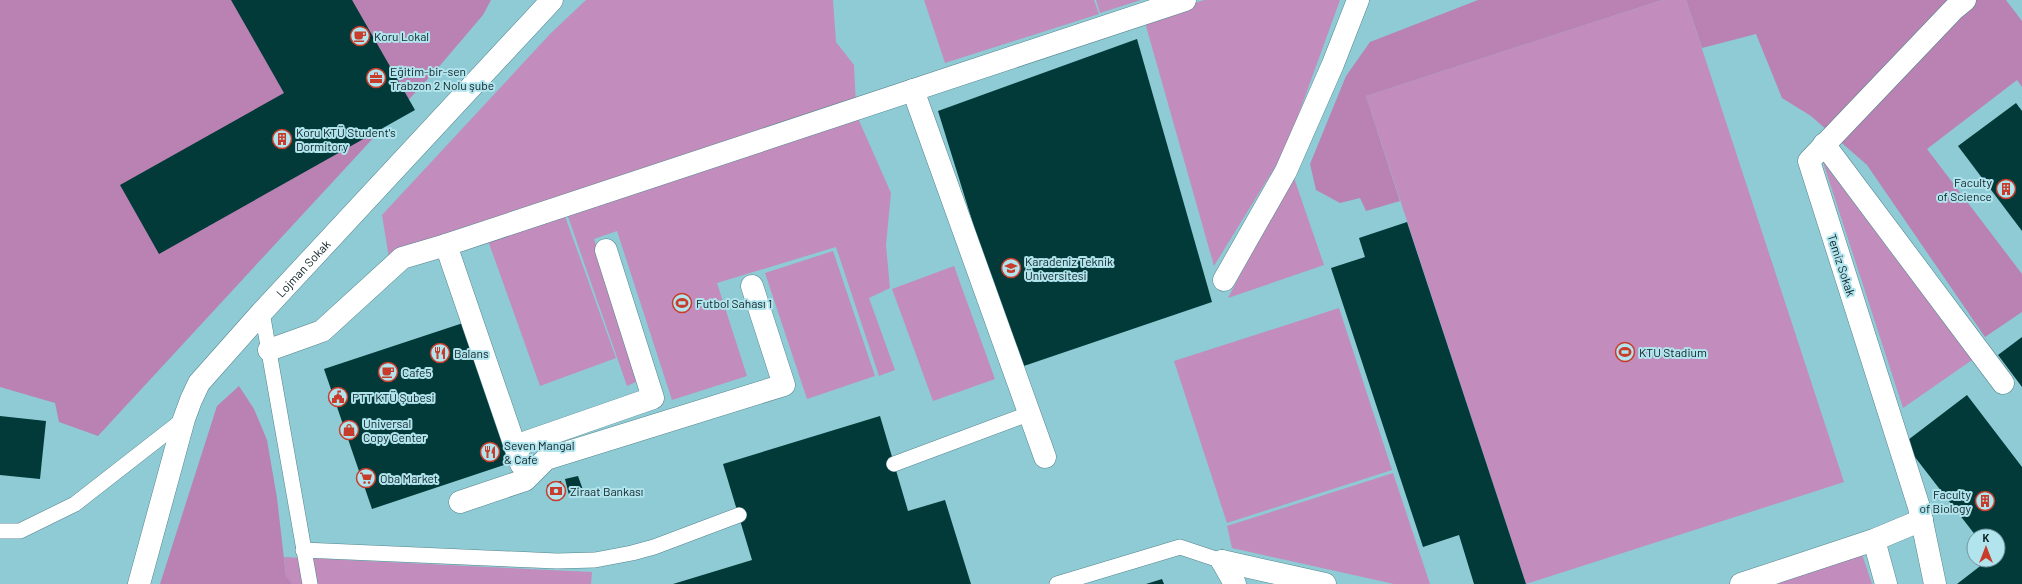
<svg xmlns="http://www.w3.org/2000/svg" width="2022" height="584" font-family="Barlow,sans-serif">
	<style>
		.built { fill: #8ecbd5; fill-rule: evenodd }
		.green { fill: #c28dbc }
		.forest { fill: #ba82b3 }
		.building { fill: #013a38 }
		.lines { fill: none; stroke-linecap: round; stroke-linejoin: round }
		.service-casing { stroke: #55858e; stroke-width: 16 }
		.pedestrian-casing { stroke: #55858e; stroke-width: 23 }
		.minor-casing { stroke: #55858e; stroke-width: 23 }
		.service { stroke: #fff; stroke-width: 15 }
		.pedestrian { stroke: #fff; stroke-width: 22 }
		.minor { stroke: #fff; stroke-width: 22 }
		.labels { text-anchor: middle; dominant-baseline: central; stroke-width: 4; stroke-linejoin: round; paint-order: stroke }
		.poi-label { font-size: 12px; fill: #0d2125; stroke: #b1e4ed; text-anchor: start }
		.street-label { font-size: 12px; fill: #0d2125; stroke: #b1e4ed }
	</style>
	<rect width="100%" height="100%" fill="#a4d6e0"/>
	<path class="built" d="M 0,0 L 2022,0 L 2022,584 L 0,584 ZM 1974,536 L 1998,536 L 1998,560 L 1974,560 Z"/>
	<g class="green">
		<polygon points="586,0 833,0 836,42 854,65 856,106 389,258 382,215 551,33"/>
		<polygon points="924,0 1094,0 1099,14 945,63"/>
		<polygon points="1096,0 1141,0 1100,13"/>
		<polygon points="1204,0 1340,0 1286,149 1214,266 1144,19"/>
		<polygon points="1662,0 1686,0 1844,482 1526,584 1366,96"/>
		<polygon points="857,116 891,193 886,245 890,288 869,298 895,370 879,376 836,247 717,283 747,376 672,400 617,231 594,239 640,380 627,386 565,208"/>
		<polygon points="1823,162 1972,360 1903,408"/>
		<polygon points="1293,175 1324,265 1228,298"/>
		<polygon points="562,208 616,358 540,386 486,235"/>
		<polygon points="833,251 875,376 807,399 765,273"/>
		<polygon points="954,266 995,379 933,401 892,289"/>
		<polygon points="1339,308 1392,470 1227,523 1174,361"/>
		<polygon points="1393,473 1430,584 1394,584 1232,548 1227,526"/>
		<polygon points="1862,554 1872,584 1773,584"/>
		<polygon points="284,557 592,572 591,584 292,584 286,577"/>
	</g>
	<g class="forest">
		<polygon points="0,0 491,0 483,15 437,69 98,436 59,422 55,403 0,387"/>
		<polygon points="1478,0 1662,0 1366,96 1400,201 1366,211 1360,198 1340,203 1316,190 1310,164 1346,76 1370,42"/>
		<polygon points="1686,0 2006,0 2022,21 2022,87 2017,80 1927,149 2022,274 2022,312 1985,337 1867,165 1811,116 1782,98 1756,34 1702,48"/>
		<polygon points="239,386 254,409 267,440 277,498 286,576 292,584 160,584 217,406"/>
	</g>
	<g class="building">
		<polygon points="231,0 352,0 415,110 159,254 120,185 284,93"/>
		<polygon points="1137,39 1212,302 1018,368 938,111"/>
		<polygon points="2016,103 2022,111 2022,231 1958,146"/>
		<polygon points="1407,222 1526,584 1474,584 1459,535 1423,547 1331,268 1365,257 1359,238"/>
		<polygon points="463,323 510,463 372,509 324,369"/>
		<polygon points="2022,337 2022,387 1998,355"/>
		<polygon points="1967,395 2022,467 2022,584 1957,584 1988,560 1998,560 1998,536 1976,536 1904,443"/>
		<polygon points="0,416 46,421 40,479 0,475"/>
		<polygon points="880,416 908,511 945,500 971,584 673,584 752,560 723,464"/>
		<polygon points="578,476 583,490 569,495 565,479"/>
		<polygon points="561,481 565,496 551,500 547,485"/>
		<polygon points="1162,579 1164,584 1146,584"/>
	</g>
	<g class="lines">
		<g class="service-casing">
			<g id="service">
				<polyline points="262,312 310,584"/>
				<polyline points="894,464 1028,414"/>
				<polyline points="0,531 20,531 75,504 184,419"/>
				<polyline points="303,550 557,561 595,560 632,553 654,547 739,515"/>
				<polyline points="1057,584 1180,547 1222,561"/>
			</g>
		</g>
		<g class="pedestrian-casing">
			<g id="pedestrian">
				<polyline points="913,90 1045,457"/>
				<polyline points="1824,144 2003,383"/>
				<polyline points="446,245 521,464"/>
				<polyline points="1224,280 1286,171 1333,64 1358,0"/>
				<polyline points="269,350 322,331 402,258 446,245 1185,0"/>
				<polyline points="515,446 653,398 606,250"/>
				<polyline points="460,502 525,480 546,459 784,385 752,286"/>
				<polyline points="1874,540 1886,584"/>
				<polyline points="1222,561 1325,584"/>
				<polyline points="1741,584 1874,540 1922,520"/>
				<polyline points="1935,584 1919,507 1809,161 1954,9 1965,0"/>
			</g>
		</g>
		<g class="minor-casing">
			<g id="minor">
				<polyline points="1222,561 1235,584"/>
				<path id="s1" d="M 139,584 L 184,419 L 191,400 L 199,383 L 262,312 L 552,0"/>
			</g>
		</g>
		<use href="#service" class="service"/>
		<use href="#pedestrian" class="pedestrian"/>
		<use href="#minor" class="minor"/>
	</g>
	<defs>
		<g id="cafe-ring" transform="scale(1)"><circle r="9.5" fill="#b1e4ed" stroke="#c83c2b" stroke-width="1.5"/><path d="M-5.5-4.5H6V0H3Q3 3.5 0 3.5H-2.5Q-5.5 3.5-5.5 0ZM3-3.2v2h1.7v-2ZM-6 4.5H4V6H-6Z" fill="#c83c2b"/></g>
		<g id="office-ring" transform="scale(1)"><circle r="9.5" fill="#b1e4ed" stroke="#c83c2b" stroke-width="1.5"/><path d="M-6-3h4V-5.5h4V-3h4V5H-6ZM-1-4.5V-3h2v-1.5ZM-6 0V1H6V0Z" fill="#c83c2b"/></g>
		<g id="building-ring" transform="scale(1)"><circle r="9.5" fill="#b1e4ed" stroke="#c83c2b" stroke-width="1.5"/><path d="M-4-6H4V6H1V3H-1V6H-4ZM-2.5-4.3h1.7v1.8h-1.7ZM.8-4.3h1.7v1.8H.8ZM-2.5-1h1.7V.8h-1.7ZM.8-1h1.7V.8H.8Z" fill="#c83c2b"/></g>
		<g id="university-ring" transform="scale(1)"><circle r="9.5" fill="#b1e4ed" stroke="#c83c2b" stroke-width="1.5"/><path d="M0-5L7-2L0 1L-7-2ZM-4 1L0 2.5L4 1V4Q0 6-4 4Z" fill="#c83c2b"/></g>
		<g id="stadium-ring" transform="scale(1)"><circle r="9.5" fill="#b1e4ed" stroke="#c83c2b" stroke-width="1.5"/><path d="M0-5a6.5 5 0 1 0 0 10a6.5 5 0 1 0 0-10ZM-3.5-1.8h7v3.6h-7Z" fill="#c83c2b"/></g>
		<g id="restaurant-ring" transform="scale(1)"><circle r="9.5" fill="#b1e4ed" stroke="#c83c2b" stroke-width="1.5"/><path d="M-5-6h1v4h1v-4h1v4h1v-4h1v5L-1.5 .5V6h-2V.5L-5-1ZM5-6V6H3V1.5H1.5Q1.5-4 5-6Z" fill="#c83c2b"/></g>
		<g id="civic-ring" transform="scale(1)"><circle r="9.5" fill="#b1e4ed" stroke="#c83c2b" stroke-width="1.5"/><path d="M-.6-6.5H3V-4.5H.6V-3L4-1V1h2V6H-6V1h2V-1L-.6-3ZM-1.2 2.5V6h2.4V2.5Z" fill="#c83c2b"/></g>
		<g id="shop-ring" transform="scale(1)"><circle r="9.5" fill="#b1e4ed" stroke="#c83c2b" stroke-width="1.5"/><path d="M-5-2.5h2.3a2.7 3.5 0 0 1 5.4 0H5L5.5 6h-11ZM-1.5-2.5h3a1.5 2.3 0 0 0-3 0Z" fill="#c83c2b"/></g>
		<g id="supermarket-ring" transform="scale(1)"><circle r="9.5" fill="#b1e4ed" stroke="#c83c2b" stroke-width="1.5"/><path d="M-6-5.5h2.5l.6 2H6L4.5 2H-2.5L-4.4-4H-6ZM-1.5 3.2a1.3 1.3 0 1 0 .1 0ZM3 3.2a1.3 1.3 0 1 0 .1 0Z" fill="#c83c2b"/></g>
		<g id="bank-ring" transform="scale(1)"><circle r="9.5" fill="#b1e4ed" stroke="#c83c2b" stroke-width="1.5"/><path d="M-6-4H6V4H-6ZM0-2.3a2.3 2.3 0 1 0 0 4.6a2.3 2.3 0 1 0 0-4.6Z" fill="#c83c2b"/></g>
	</defs>
	<g fill-rule="evenodd">
		<use href="#cafe-ring" x="360" y="36"/>
		<use href="#office-ring" x="376" y="78"/>
		<use href="#building-ring" x="282" y="139"/>
		<use href="#building-ring" x="2006" y="189"/>
		<use href="#university-ring" x="1011" y="268"/>
		<use href="#stadium-ring" x="682" y="303"/>
		<use href="#stadium-ring" x="1625" y="352"/>
		<use href="#restaurant-ring" x="440" y="353"/>
		<use href="#cafe-ring" x="388" y="372"/>
		<use href="#civic-ring" x="338" y="397"/>
		<use href="#shop-ring" x="349" y="430"/>
		<use href="#restaurant-ring" x="490" y="452"/>
		<use href="#supermarket-ring" x="366" y="478"/>
		<use href="#bank-ring" x="556" y="491"/>
		<use href="#building-ring" x="1985" y="501"/>
	</g>
	<g class="labels">
		<g class="poi-label">
			<text x="374" y="36">Koru Lokal</text>
			<text x="390" y="71">Eğitim-bir-sen<tspan x="390" dy="14">Trabzon 2 Nolu şube</tspan></text>
			<text x="296" y="132">Koru KTÜ Student's<tspan x="296" dy="14">Dormitory</tspan></text>
			<text x="1992" y="182" text-anchor="end">Faculty<tspan x="1992" dy="14">of Science</tspan></text>
			<text x="1025" y="261">Karadeniz Teknik<tspan x="1025" dy="14">Üniversitesi</tspan></text>
			<text x="696" y="303">Futbol Sahası 1</text>
			<text x="1639" y="352">KTU Stadium</text>
			<text x="454" y="353">Balans</text>
			<text x="402" y="372">Cafe5</text>
			<text x="352" y="397">PTT KTÜ Şubesi</text>
			<text x="363" y="423">Universal<tspan x="363" dy="14">Copy Center</tspan></text>
			<text x="504" y="445">Seven Mangal<tspan x="504" dy="14">&amp; Cafe</tspan></text>
			<text x="380" y="478">Oba Market</text>
			<text x="570" y="491">Ziraat Bankası</text>
			<text x="1971" y="494" text-anchor="end">Faculty<tspan x="1971" dy="14">of Biology</tspan></text>
		</g>
		<g class="street-label">
			<text transform="translate(1842 265) rotate(72)">Temiz Sokak</text>
			<text stroke="none"><textPath href="#s1" startOffset="365">Lojman Sokak</textPath></text>
		</g>
	</g>
	<g transform="translate(1986 548)"><circle r="19" fill="#b1e4ed" stroke="#6f969d"/>
	<path d="M0-3L7 15L0 10L-7 15Z" fill="#c83c2b"/>
	<text y="-6" font-size="11" font-weight="bold" text-anchor="middle" fill="#0d2125">K</text>
	</g>
</svg>
